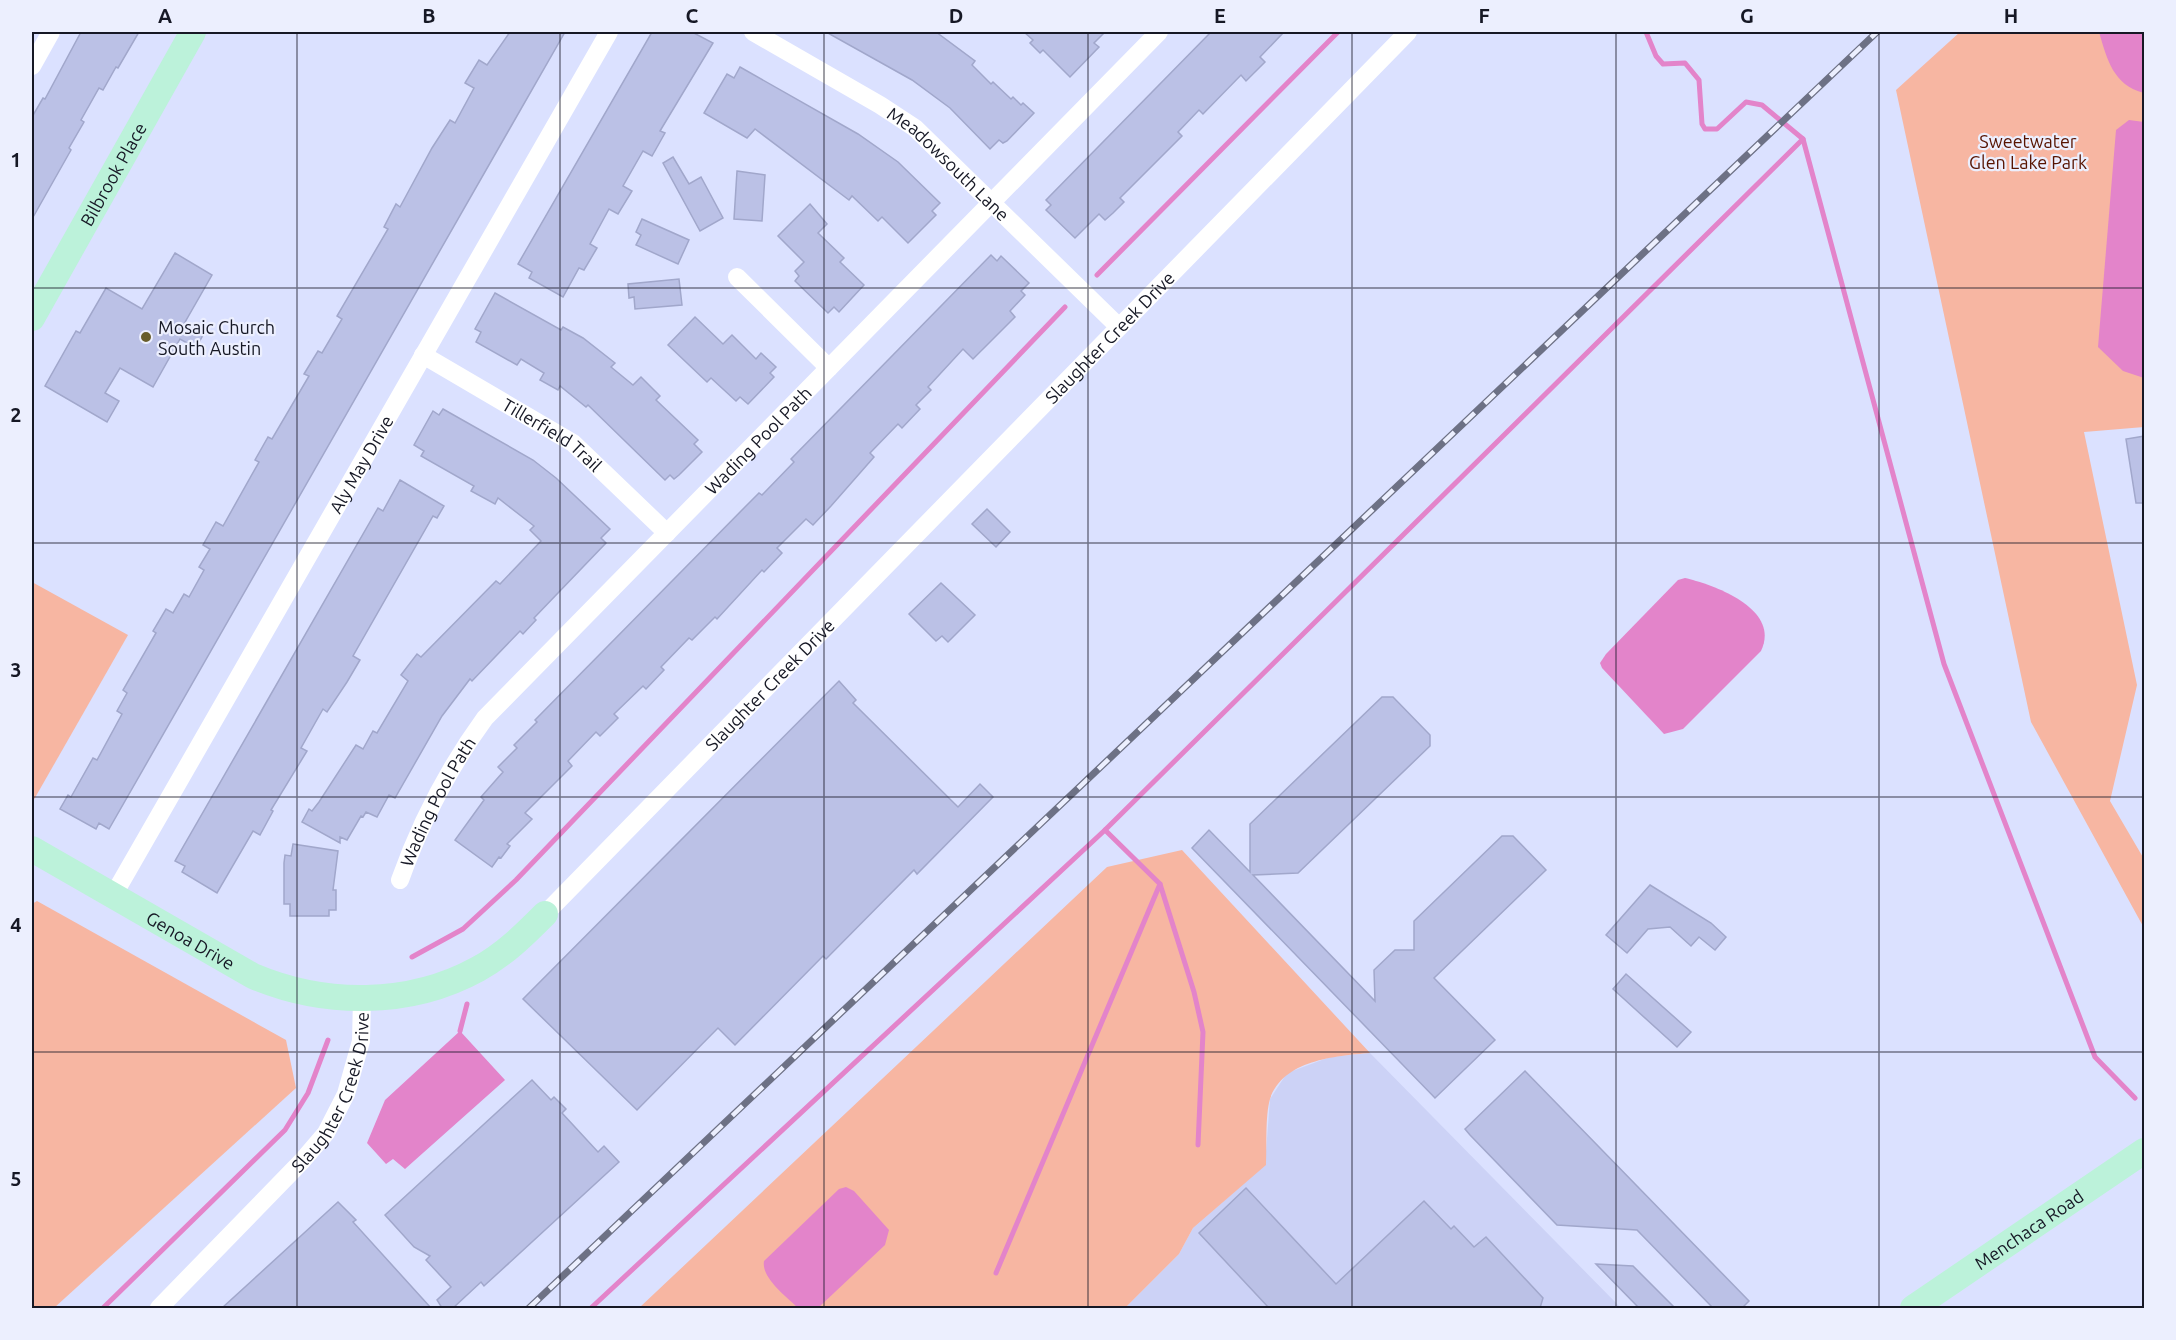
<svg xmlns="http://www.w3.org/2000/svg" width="2176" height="1340" font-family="Ubuntu,sans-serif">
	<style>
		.built { fill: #ccd2f6 }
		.green { fill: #f7b6a2 }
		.water { fill: #e384ca }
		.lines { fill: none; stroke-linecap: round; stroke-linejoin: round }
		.stream { stroke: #e384ca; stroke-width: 5 }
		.building { fill: #bbc1e6; stroke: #a1a7cb; stroke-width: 1.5 }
		.street { stroke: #fff; stroke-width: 18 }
		.secondary { stroke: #bcf2da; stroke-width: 26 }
		.rail-casing { stroke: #6d7185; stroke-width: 7 }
		.rail { stroke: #eceffe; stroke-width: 4.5; stroke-dasharray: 14; stroke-linecap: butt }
		.grid { fill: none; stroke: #161825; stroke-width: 1.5; stroke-opacity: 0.55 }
		.poi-dot { fill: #685d2a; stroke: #eceffe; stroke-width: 2 }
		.labels { text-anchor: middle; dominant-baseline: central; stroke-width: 4.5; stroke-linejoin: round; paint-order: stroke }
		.park-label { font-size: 18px; fill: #571300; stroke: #eceffe }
		.street-label { font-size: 18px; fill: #161825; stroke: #eceffe }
		.poi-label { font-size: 18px; fill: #161825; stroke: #eceffe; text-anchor: start }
		.neatline { fill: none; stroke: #161825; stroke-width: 2 }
		.grid-label { font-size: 20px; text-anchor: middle; font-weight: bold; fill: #161825 }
	</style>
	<rect width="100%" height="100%" fill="#dbe1ff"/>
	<polygon class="built" points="1370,1053 1621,1308 1125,1308 1179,1254 1193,1228 1265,1165 1270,1099 1287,1073 1330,1057"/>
	<g class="green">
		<polygon points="1960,32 2144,32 2144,427 2084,432 2137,685 2110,801 2144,859 2144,928 2031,722 1896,90"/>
		<polygon points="32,582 128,635 32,803"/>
		<path d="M 1182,850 L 1370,1053 C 1335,1056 1283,1060 1270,1099 C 1265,1116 1267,1147 1266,1165 L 1193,1228 L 1179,1254 L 1125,1308 L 639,1308 L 1107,867 Z"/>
		<polygon points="37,901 286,1040 296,1088 54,1308 32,1308 32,904"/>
	</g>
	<g class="water">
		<path d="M 2099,32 L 2144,32 L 2144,93 C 2113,85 2107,59 2099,32 Z"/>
		<polygon points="2129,120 2144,122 2144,378 2123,371 2098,347 2116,130"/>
		<path d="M 1685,578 C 1715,585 1781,609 1761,651 L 1683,729 L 1664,734 L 1602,668 L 1600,663 L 1606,654 L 1678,580 Z"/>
		<polygon points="460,1031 505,1080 405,1169 393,1159 386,1164 367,1143 385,1100"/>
		<path d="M 846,1187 L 854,1191 L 889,1230 L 885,1245 L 818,1308 L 798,1308 C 787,1297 761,1278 764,1261 L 839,1189 Z"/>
	</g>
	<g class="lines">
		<g class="stream">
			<polyline points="1646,32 1656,56 1663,64 1685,63 1699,80 1702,124 1705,129 1717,129 1746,102 1762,105 1803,139 1944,664 2095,1057 2135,1098"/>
			<polyline points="1097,275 1338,32"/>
			<polyline points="1105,830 1160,884 1194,992 1203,1032 1198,1145"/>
			<polyline points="412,957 463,929 516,880 1065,307"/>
			<polyline points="460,1031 467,1004"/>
			<polyline points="996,1273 1160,884"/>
			<polyline points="103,1308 285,1130 308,1093 328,1040"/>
			<polyline points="591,1308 1105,830 1803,139"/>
		</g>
	</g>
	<g class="building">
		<polygon points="81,32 139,32 118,68 116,67 103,90 99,88 81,120 84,122 69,148 71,150 32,219 32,117 43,98 45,99"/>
		<polygon points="510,32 565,32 109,829 99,823 96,829 60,809 68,795 71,797 93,758 97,760 122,714 117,711 127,693 123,690 156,633 153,631 166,609 173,613 184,594 189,597 204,570 199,567 210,549 203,545 216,522 223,526 259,462 255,460 268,437 272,439 309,376 304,374 318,351 322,353 342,319 337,316 388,229 384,227 396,204 400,207 432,148 450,120 455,123 474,88 465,83 479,60 487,65"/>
		<polygon points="652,32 692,32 713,43 660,131 665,133 652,156 643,151 623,186 632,191 618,214 609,209 590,244 597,248 584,270 579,268 563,297 529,278 532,272 518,264"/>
		<polygon points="826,32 936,32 975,61 972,65 991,84 993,82 1011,99 1013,97 1021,105 1023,103 1034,113 1007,141 1003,143 999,140 990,149 950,108 912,80"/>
		<polygon points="1024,32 1105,32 1094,43 1099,47 1070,77 1043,50 1040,53 1030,43 1033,40"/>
		<polygon points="1211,32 1284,32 1260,57 1265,62 1246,81 1241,75 1203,114 1199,110 1178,132 1182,136 1120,198 1124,202 1113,213 1105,220 1099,214 1075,238 1046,210 1051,205 1046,200"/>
		<polygon points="740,67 858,134 898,162 940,203 932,211 936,215 908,243 882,217 878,221 852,196 849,200 755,129 747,138 704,113 727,74 734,78"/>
		<polygon points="673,157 689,184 701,177 723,218 700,231 663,163"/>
		<polygon points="737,171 765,175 762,221 734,219"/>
		<polygon points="810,204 827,224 818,233 844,258 840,262 864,285 839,312 834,307 828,313 795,281 799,276 795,271 804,262 778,236"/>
		<polygon points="642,219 689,240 678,264 636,245 641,235 636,232"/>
		<polygon points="175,253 212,275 184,324 203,335 196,348 180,339 153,387 120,368 105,393 119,401 107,422 45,386 76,331 80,333 106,288 142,309"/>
		<polygon points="991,255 997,261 1001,256 1029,283 1021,291 1025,295 1010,311 1015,317 973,359 963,349 928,387 931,390 916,405 920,409 902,428 898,424 870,453 874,457 831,506 813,525 806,519 777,548 782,553 764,572 762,570 717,619 715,617 692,640 689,638 661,667 664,670 646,689 643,686 614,714 618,718 600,736 596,732 568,761 572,766 525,813 532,819 507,844 510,846 501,858 499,857 492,867 455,840 484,800 481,797 503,772 498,767 517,748 514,745 537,722 535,720 745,507 759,493 762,495 794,462 791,459"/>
		<polygon points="679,279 682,305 635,309 634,297 629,298 628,284"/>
		<polygon points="495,293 561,330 563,327 583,338 615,363 611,367 633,385 641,377 660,396 656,400 698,440 694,444 702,452 679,475 674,479 670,475 665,480 588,405 586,407 560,386 558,390 540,380 544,373 521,359 517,365 476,342 481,332 475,329"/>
		<polygon points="695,317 723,344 732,335 756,359 761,353 776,367 770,373 774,377 748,404 740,397 736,401 711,378 707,382 668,345"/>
		<polygon points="443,409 533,460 556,478 610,529 601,538 606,543 534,618 536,620 523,634 520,631 472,681 470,679 442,716 395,798 389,795 377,817 366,812 363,817 361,816 347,840 340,837 340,843 302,822 309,809 312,811 319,802 356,745 363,749 373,731 377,733 408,681 401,675 417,654 421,657 496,581 500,584 541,541 530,530 534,526 498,498 495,504 471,491 474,486 421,456 424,451 414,445 433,411 439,415"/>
		<polygon points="2145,436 2145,503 2136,503 2126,439"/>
		<polygon points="400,480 444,506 437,518 433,516 353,656 360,660 347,682 327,712 323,709 301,748 307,751 271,810 273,811 260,835 253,831 217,893 182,872 185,866 175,861 378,508 383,511"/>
		<polygon points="987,509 1010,532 996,547 972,524"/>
		<polygon points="941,583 975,615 948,642 942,636 936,641 909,614"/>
		<polygon points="839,681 856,700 853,703 958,807 980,784 993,797 917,874 914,870 826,959 823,956 735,1045 718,1028 637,1110 523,999"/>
		<polygon points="1382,697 1393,697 1430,735 1430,746 1298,873 1253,875 1375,1001 1374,970 1395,950 1414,950 1414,921 1502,836 1513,836 1546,870 1434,978 1495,1040 1435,1098 1192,848 1209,830 1250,872 1250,824"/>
		<polygon points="293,844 338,851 333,890 336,890 336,910 329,910 329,916 290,916 290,904 284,904 284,863 285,855 291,856"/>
		<polygon points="1650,885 1711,923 1726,937 1715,950 1699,937 1691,946 1670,927 1648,929 1627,953 1606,935"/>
		<polygon points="1626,974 1691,1032 1677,1047 1613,989"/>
		<polygon points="1525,1071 1749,1301 1742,1308 1713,1308 1637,1230 1557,1225 1470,1135 1465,1129"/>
		<polygon points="532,1080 551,1100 554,1097 566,1109 562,1113 598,1152 604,1146 619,1162 484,1286 481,1282 453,1308 442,1308 437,1300 451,1287 426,1260 430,1256 414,1247 385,1215"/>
		<polygon points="1246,1188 1336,1284 1424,1201 1451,1229 1454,1226 1474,1247 1486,1237 1543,1298 1540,1308 1269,1308 1199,1233"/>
		<polygon points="338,1202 356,1220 353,1222 431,1308 222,1308"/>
		<polygon points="1596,1264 1633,1266 1675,1308 1639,1308"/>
	</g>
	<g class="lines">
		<g class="street">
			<path id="s1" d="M 753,32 L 880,105 L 915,128 L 1119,327"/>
			<polyline points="32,66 51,32"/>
			<polyline points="737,277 829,368"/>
			<path id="s2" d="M 423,355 L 573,443 L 667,533"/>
			<path id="s3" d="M 400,880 C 420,824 450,766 485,718 L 1159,32"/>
			<path id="s4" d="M 113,896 L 609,32"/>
			<path id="s5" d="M 545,914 L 1408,32"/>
			<path id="s6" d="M 159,1308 L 302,1161 L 326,1133 L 346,1094 L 361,1041 L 362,999"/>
		</g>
		<g class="secondary">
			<path id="s7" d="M 32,318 L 193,32"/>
			<path id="s8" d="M 32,849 L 253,976 C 324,1006 409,1007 478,969 C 504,955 524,935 545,914"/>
			<path id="s9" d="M 1913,1308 L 2144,1151"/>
		</g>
		<g class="rail-casing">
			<polyline id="rail" points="529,1308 1877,32"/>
		</g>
		<use href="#rail" class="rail"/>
	</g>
	<path class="grid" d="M 297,32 L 297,1308M 560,32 L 560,1308M 824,32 L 824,1308M 1088,32 L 1088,1308M 1352,32 L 1352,1308M 1616,32 L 1616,1308M 1879,32 L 1879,1308M 32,288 L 2144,288M 32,543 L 2144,543M 32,797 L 2144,797M 32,1052 L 2144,1052"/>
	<circle class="poi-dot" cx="146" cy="337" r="6"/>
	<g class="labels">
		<g class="park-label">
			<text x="2028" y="141">Sweetwater<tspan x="2028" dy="21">Glen Lake Park</tspan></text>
		</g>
		<g class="street-label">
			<text stroke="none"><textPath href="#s1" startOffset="237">Meadowsouth Lane</textPath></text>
			<text stroke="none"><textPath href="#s7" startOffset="165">Bilbrook Place</textPath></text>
			<text stroke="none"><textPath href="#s5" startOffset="807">Slaughter Creek Drive</textPath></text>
			<text stroke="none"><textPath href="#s2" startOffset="152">Tillerfield Trail</textPath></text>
			<text stroke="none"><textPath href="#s3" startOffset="573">Wading Pool Path</textPath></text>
			<text stroke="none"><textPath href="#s4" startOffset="498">Aly May Drive</textPath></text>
			<text stroke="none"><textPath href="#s5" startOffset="321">Slaughter Creek Drive</textPath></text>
			<text stroke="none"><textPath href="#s3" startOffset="87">Wading Pool Path</textPath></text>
			<text stroke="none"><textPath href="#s8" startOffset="183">Genoa Drive</textPath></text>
			<text stroke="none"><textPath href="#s6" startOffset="282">Slaughter Creek Drive</textPath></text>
			<text stroke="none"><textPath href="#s9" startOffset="140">Menchaca Road</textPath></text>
		</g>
		<g class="poi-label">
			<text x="158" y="327">Mosaic Church<tspan x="158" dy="21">South Austin</tspan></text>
		</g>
	</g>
	<rect width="2176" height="1340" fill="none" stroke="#eceffe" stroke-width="66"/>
	<rect x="33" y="33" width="2110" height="1274" class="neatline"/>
	<g class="grid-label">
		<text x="165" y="23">A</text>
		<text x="429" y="23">B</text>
		<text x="692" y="23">C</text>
		<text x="956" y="23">D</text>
		<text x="1220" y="23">E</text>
		<text x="1484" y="23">F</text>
		<text x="1747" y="23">G</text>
		<text x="2011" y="23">H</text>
		<text x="16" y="167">1</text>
		<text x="16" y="422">2</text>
		<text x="16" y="677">3</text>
		<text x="16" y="932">4</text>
		<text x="16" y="1186">5</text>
	</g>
</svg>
